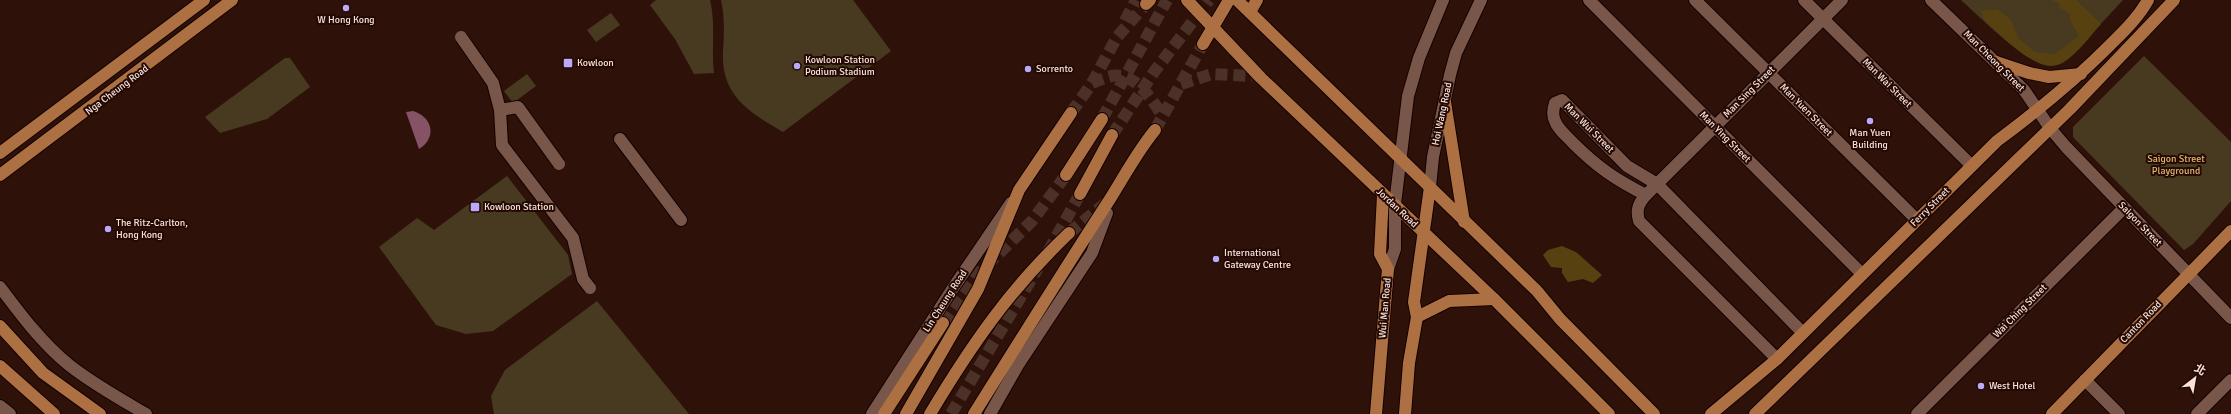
<svg xmlns="http://www.w3.org/2000/svg" width="2231" height="414" font-family="Signika,'Noto Sans TC',sans-serif">
	<style>
		.green { fill: #483a21 }
		.forest { fill: #584110 }
		.water { fill: #855365 }
		.lines { fill: none; stroke-linecap: round; stroke-linejoin: round }
		.major-tunnel { stroke: #4c3129; stroke-width: 12; stroke-dasharray: 12 6; stroke-linecap: butt }
		.minor-casing { stroke: #140100; stroke-width: 14 }
		.major-casing { stroke: #140100; stroke-width: 14 }
		.minor { stroke: #78564a; stroke-width: 12 }
		.major { stroke: #ac7042; stroke-width: 12 }
		.minor-bridge-casing { stroke: #140100; stroke-width: 14; stroke-linecap: butt }
		.minor-bridge { stroke: #78564a; stroke-width: 12 }
		.poi-dot { fill: #baaaf7; stroke: #230902; stroke-width: 1.5 }
		.labels { text-anchor: middle; dominant-baseline: central; stroke-width: 4; stroke-linejoin: round; paint-order: stroke }
		.poi-label { font-size: 10px; fill: #f7e2dc; stroke: #230902; text-anchor: start }
		.street-label { font-size: 10px; fill: #f7e2dc; stroke: #230902 }
		.park-label { font-size: 10px; fill: #e2ba73; stroke: #230902 }
	</style>
	<rect width="100%" height="100%" fill="#2e1209"/>
	<g class="green">
		<path d="M 656,0 L 710,0 C 716,25 711,48 714,73 L 694,74 L 675,39 L 650,5 Z"/>
		<path d="M 721,0 L 853,0 L 891,51 L 783,132 C 749,112 721,96 723,52 C 724,34 725,18 721,0 Z"/>
		<path d="M 1961,0 L 2123,0 L 2069,58 C 2063,63 2057,66 2049,66 C 2026,64 1979,16 1961,0 Z"/>
		<polygon points="611,13 620,25 596,42 587,30"/>
		<polygon points="2144,56 2231,142 2231,201 2193,244 2184,250 2073,137 2073,127"/>
		<polygon points="285,58 290,58 310,87 267,119 220,133 205,117"/>
		<polygon points="527,74 536,86 513,103 504,91"/>
		<polygon points="507,176 568,255 572,274 493,331 466,334 436,325 379,247 417,218 434,230"/>
		<polygon points="597,301 689,414 494,414 491,396 505,370"/>
	</g>
	<g class="forest">
		<path d="M 2051,0 L 2076,0 L 2101,24 C 2090,36 2078,53 2064,62 C 2039,78 2002,35 1984,20 L 1981,11 L 1997,9 L 2010,19 L 2019,39 L 2035,52 L 2055,54 L 2079,36 L 2070,20 L 2070,14 L 2060,8 L 2059,3 Z"/>
		<polygon points="1562,246 1576,252 1602,275 1593,283 1583,279 1568,282 1562,273 1562,268 1551,267 1543,255 1548,250"/>
	</g>
	<path class="water" d="M 413,111 C 433,117 437,138 419,149 L 406,112 Z"/>
	<g class="lines">
		<g class="major-tunnel">
			<polyline points="1125,21 1136,0"/>
			<path d="M 1092,83 C 1100,80 1111,74 1120,76 C 1139,78 1153,102 1163,116"/>
			<polyline points="1181,84 1212,74 1252,76"/>
			<polyline points="1071,113 1092,83 1117,37 1146,4"/>
			<polyline points="1102,119 1167,0"/>
			<polyline points="1155,130 1203,44"/>
			<polyline points="1112,135 1154,72 1209,0"/>
			<polyline points="1069,233 1107,202"/>
			<polyline points="1048,252 1080,194"/>
			<polyline points="943,323 980,272 1032,221 1066,175"/>
			<polyline points="951,414 1038,268"/>
		</g>
		<g class="minor-casing">
			<g id="minor">
				<polyline points="1589,0 1862,274"/>
				<polyline points="1695,0 1917,220"/>
				<polyline points="1804,0 1971,165"/>
				<polyline points="1931,0 2024,90 2050,128 2066,147 2231,318"/>
				<polyline points="620,139 681,220"/>
				<polyline points="1430,187 1433,157 1450,75 1456,53 1481,0"/>
				<path d="M 1646,195 C 1616,180 1597,167 1573,143 C 1567,136 1558,130 1555,121 C 1552,115 1553,109 1555,103 L 1562,100 L 1627,166 L 1657,184 L 1803,333"/>
				<polyline points="1388,269 1395,249 1395,204 1408,96 1419,58 1443,0"/>
				<path d="M 0,287 C 21,315 42,343 69,365 C 93,384 120,399 146,414"/>
				<path d="M 1777,359 L 1639,221 C 1636,210 1638,204 1646,195 L 1842,0"/>
				<polyline points="2085,380 2119,414"/>
				<polyline points="0,406 10,414"/>
				<polyline points="872,414 953,288 1011,203"/>
				<polyline points="990,414 1018,365 1092,253 1107,213"/>
				<polyline points="1917,414 2124,208"/>
				<polyline points="2197,414 2231,380"/>
			</g>
		</g>
		<g class="major-casing">
			<g id="major">
				<polyline points="1187,0 1261,78 1494,299 1609,414"/>
				<polyline points="1237,0 1537,291 1560,319 1654,414"/>
				<polyline points="1146,4 1150,0"/>
				<polyline points="1250,12 1257,0"/>
				<polyline points="1203,44 1229,0"/>
				<polyline points="1996,62 2029,73 2049,77 2081,74"/>
				<polyline points="1445,102 1464,222"/>
				<polyline points="0,153 204,0"/>
				<polyline points="0,175 232,0"/>
				<polyline points="1066,175 1102,119"/>
				<polyline points="1080,194 1112,135"/>
				<polyline points="1417,317 1449,301 1494,299"/>
				<polyline points="0,326 43,373 100,414"/>
				<polyline points="0,366 54,414"/>
				<polyline points="884,414 943,323"/>
				<polyline points="906,414 978,289 1019,190 1071,113"/>
				<path d="M 930,414 C 972,344 1010,289 1069,233"/>
				<path d="M 974,414 C 1019,342 1064,270 1110,199 C 1125,175 1137,152 1155,130"/>
				<polyline points="1376,414 1388,269 1380,254 1383,195"/>
				<polyline points="1405,414 1409,363 1417,317 1414,302 1430,187"/>
				<path d="M 1711,414 L 1777,359 L 1997,141 C 2036,112 2074,81 2109,46 C 2123,32 2138,18 2148,0"/>
				<polyline points="1755,414 2070,109 2174,0"/>
				<polyline points="2052,414 2231,231"/>
			</g>
		</g>
		<use href="#minor" class="minor"/>
		<use href="#major" class="major"/>
		<g class="minor-bridge-casing">
			<g id="minor-bridge">
				<polyline points="461,37 493,83 500,110 518,107 559,164"/>
				<polyline points="500,110 502,145 573,238 583,279 590,288"/>
			</g>
		</g>
		<use href="#minor-bridge" class="minor-bridge"/>
	</g>
	<g class="poi-dot">
		<circle cx="346" cy="8" r="4"/>
		<rect x="563" y="58" width="10" height="10" rx="2"/>
		<circle cx="797" cy="66" r="4"/>
		<circle cx="1028" cy="69" r="4"/>
		<circle cx="1870" cy="121" r="4"/>
		<rect x="470" y="202" width="10" height="10" rx="2"/>
		<circle cx="108" cy="229" r="4"/>
		<circle cx="1216" cy="259" r="4"/>
		<circle cx="1981" cy="386" r="4"/>
	</g>
	<g class="labels">
		<g class="poi-label">
			<text x="346" y="20" text-anchor="middle">W Hong Kong</text>
			<text x="805" y="60">Kowloon Station<tspan x="805" dy="12">Podium Stadium</tspan></text>
			<text x="577" y="63">Kowloon</text>
			<text x="1036" y="69">Sorrento</text>
			<text x="1870" y="133" text-anchor="middle">Man Yuen<tspan x="1870" dy="12">Building</tspan></text>
			<text x="484" y="207">Kowloon Station</text>
			<text x="116" y="223">The Ritz-Carlton,<tspan x="116" dy="12">Hong Kong</tspan></text>
			<text x="1224" y="253">International<tspan x="1224" dy="12">Gateway Centre</tspan></text>
			<text x="1989" y="386">West Hotel</text>
		</g>
		<g class="street-label">
			<text transform="translate(1994 61) rotate(45)">Man Cheong Street</text>
			<text transform="translate(1887 83) rotate(45)">Man Wai Street</text>
			<text transform="translate(117 90) rotate(-37)">Nga Cheung Road</text>
			<text transform="translate(1749 92) rotate(-45)">Man Sing Street</text>
			<text transform="translate(1806 110) rotate(45)">Man Yuen Street</text>
			<text transform="translate(1442 114) rotate(-78)">Hoi Wang Road</text>
			<text transform="translate(1589 128) rotate(45)">Man Wui Street</text>
			<text transform="translate(1725 137) rotate(45)">Man Ying Street</text>
			<text transform="translate(1930 207) rotate(-45)">Ferry Street</text>
			<text transform="translate(1397 208) rotate(43)">Jordan Road</text>
			<text transform="translate(2140 224) rotate(46)">Saigon Street</text>
			<text transform="translate(945 301) rotate(-57)">Lin Cheung Road</text>
			<text transform="translate(1385 308) rotate(-85)">Wui Man Road</text>
			<text transform="translate(2020 311) rotate(-45)">Wai Ching Street</text>
			<text transform="translate(2141 322) rotate(-46)">Canton Road</text>
		</g>
		<g class="park-label">
			<text x="2176" y="159">Saigon Street<tspan x="2176" dy="12">Playground</tspan></text>
		</g>
	</g>
	<g transform="translate(2195 378) rotate(31)" stroke="#230902" stroke-width="3" paint-order="stroke">
	<path d="M0-3L7 15L0 10L-7 15Z" fill="#f7e2dc"/>
	<text y="-6" font-size="11" font-weight="bold" text-anchor="middle" fill="#f7e2dc">北</text>
	</g>
</svg>
